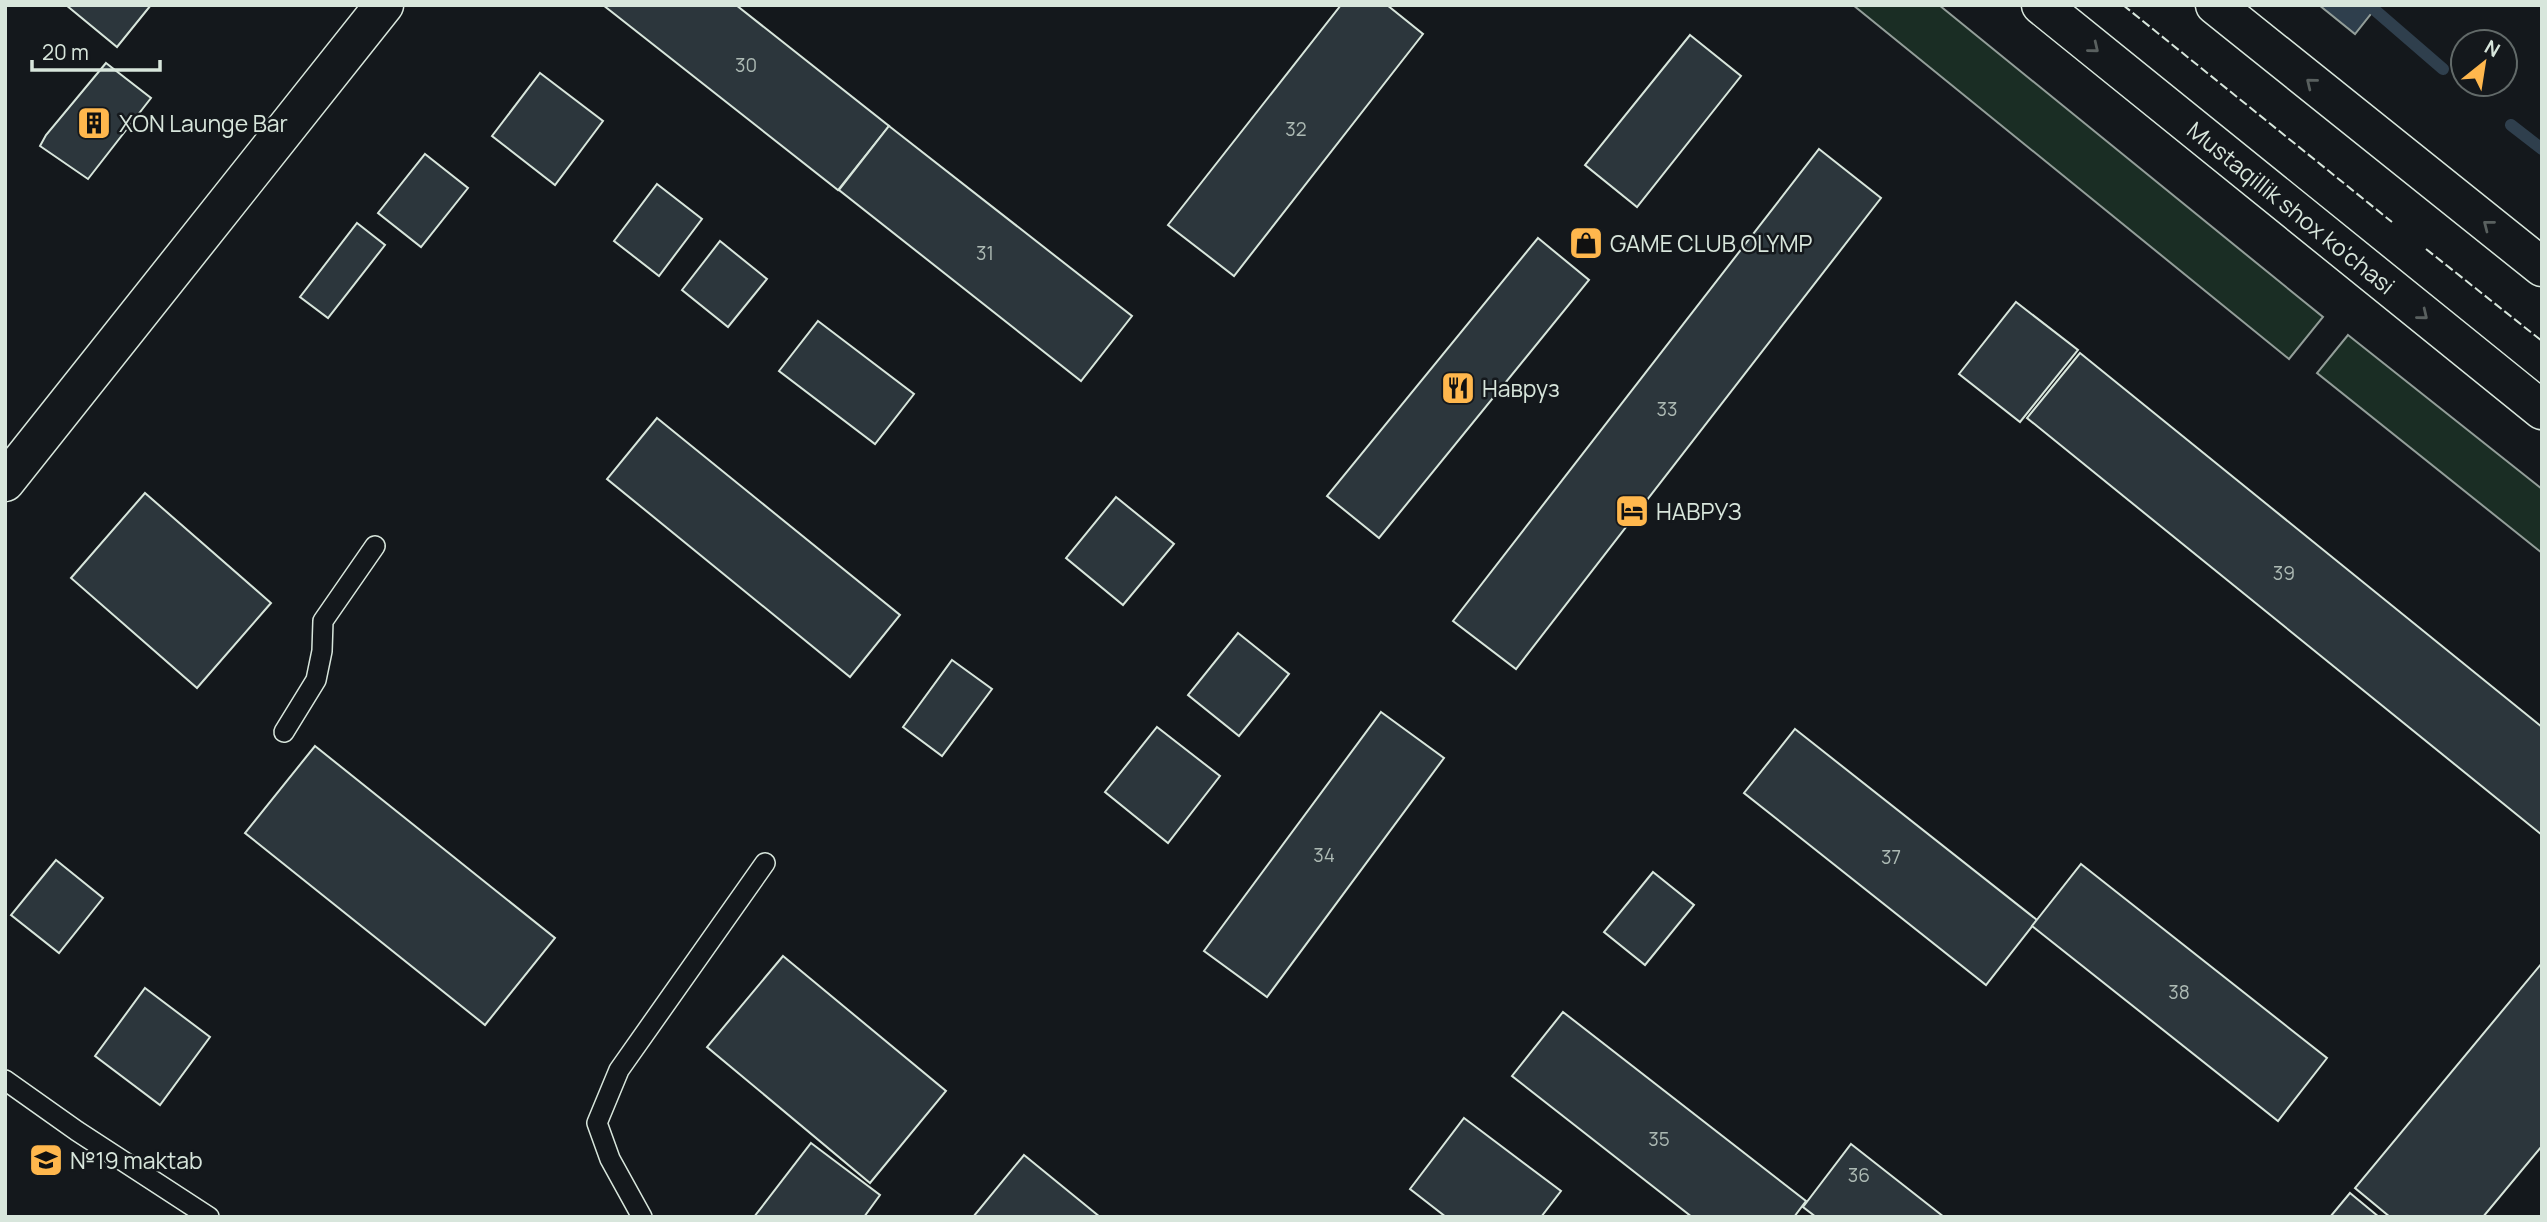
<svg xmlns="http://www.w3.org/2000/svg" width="2547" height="1222" font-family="Manrope,sans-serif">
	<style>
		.green { fill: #1a2d24; stroke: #939e99; stroke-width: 2 }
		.water { fill: #2f3f4d; stroke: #939e99; stroke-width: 2 }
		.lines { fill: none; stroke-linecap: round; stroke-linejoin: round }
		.stream { stroke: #2f3f4d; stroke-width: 12 }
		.building { fill: #2c363c; stroke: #d8e6dc; stroke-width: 2 }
		.service-casing { stroke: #d8e6dc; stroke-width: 22 }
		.minor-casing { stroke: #d8e6dc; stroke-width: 41 }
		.primary-casing { stroke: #d8e6dc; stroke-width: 41 }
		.service { stroke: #14181c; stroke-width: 19 }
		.minor { stroke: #14181c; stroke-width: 38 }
		.primary { stroke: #14181c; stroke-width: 38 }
		.fence { stroke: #d8e6dc; stroke-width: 2; stroke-dasharray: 9 3.5; stroke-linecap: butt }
		.oneway { stroke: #59605f }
		.labels { text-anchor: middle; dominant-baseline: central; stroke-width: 5; stroke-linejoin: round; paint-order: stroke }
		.number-label { font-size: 19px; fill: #adbab4 }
		.poi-label { font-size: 23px; fill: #d8e6dc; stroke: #14181c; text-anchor: start }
		.street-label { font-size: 23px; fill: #d8e6dc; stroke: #14181c }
	</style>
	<rect width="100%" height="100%" fill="#14181c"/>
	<g class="green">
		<polygon points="1853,5 1939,5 2323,317 2289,359"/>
		<polygon points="2348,335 2542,489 2542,553 2317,373"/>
	</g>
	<polygon class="water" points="2319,5 2378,5 2355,34"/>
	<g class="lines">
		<g class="stream">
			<polyline points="2369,5 2443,69"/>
			<polyline points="2511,125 2542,149"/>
		</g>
	</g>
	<g class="building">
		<polygon points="66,5 151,5 117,47"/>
		<polygon points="603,5 736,5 889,126 838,190"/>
		<polygon points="1341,5 1387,5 1423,34 1234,276 1168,225"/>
		<polygon points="1690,35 1741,76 1637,207 1585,165"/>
		<polygon points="106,63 151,98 88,179 40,146 46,135"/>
		<polygon points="540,73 603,121 555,185 492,136"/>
		<polygon points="889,126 1132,316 1081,381 839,190"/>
		<polygon points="1819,149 1881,198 1516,669 1453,621"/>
		<polygon points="425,154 468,188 421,247 378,213"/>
		<polygon points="657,184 702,219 659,276 614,241"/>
		<polygon points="357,223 385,245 328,318 300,297"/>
		<polygon points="1538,238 1589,280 1379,538 1327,496"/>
		<polygon points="720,241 767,279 728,327 682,290"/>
		<polygon points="2016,302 2078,350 2020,422 1959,374"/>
		<polygon points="818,321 914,394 875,444 779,371"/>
		<polygon points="2080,353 2542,727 2542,835 2027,418"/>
		<polygon points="657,418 900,615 850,677 607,479"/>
		<polygon points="145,493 271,603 197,688 71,578"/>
		<polygon points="1116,497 1174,544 1123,605 1066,558"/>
		<polygon points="1238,633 1289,674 1239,736 1188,695"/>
		<polygon points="952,660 992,689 942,756 903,727"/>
		<polygon points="1381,712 1444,758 1267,997 1204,951"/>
		<polygon points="1157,727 1220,776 1168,843 1105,792"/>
		<polygon points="1795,729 2037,920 1986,985 1744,793"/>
		<polygon points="315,746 555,938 485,1025 245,833"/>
		<polygon points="56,860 103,898 59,953 11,915"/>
		<polygon points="2081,864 2327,1058 2278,1121 2032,926"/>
		<polygon points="1653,872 1694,905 1645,965 1604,932"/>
		<polygon points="783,956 946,1091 870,1183 707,1047"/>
		<polygon points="2542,963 2542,1146 2483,1217 2390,1217 2355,1188"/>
		<polygon points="145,988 210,1037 160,1105 95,1056"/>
		<polygon points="1563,1012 1806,1201 1794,1217 1692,1217 1512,1076"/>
		<polygon points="1464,1118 1561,1191 1541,1217 1446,1217 1410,1189"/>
		<polygon points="811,1143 880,1195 864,1217 754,1217"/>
		<polygon points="1851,1144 1944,1217 1816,1217 1803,1207"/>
		<polygon points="1024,1155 1100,1217 973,1217"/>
		<polygon points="2350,1193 2379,1217 2330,1217"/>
	</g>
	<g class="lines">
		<g class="service-casing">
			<g id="service">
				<polyline points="284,732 316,680 322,651 323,621 375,546"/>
				<polyline points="5,1080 77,1131 209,1217"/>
				<polyline points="642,1217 610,1159 597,1123 619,1070 765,863"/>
			</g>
		</g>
		<g class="minor-casing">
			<polyline id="minor" points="5,482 384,5"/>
		</g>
		<g class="primary-casing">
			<g id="primary">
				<path id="s1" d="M 2041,5 L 2542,410"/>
				<polyline points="2215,5 2542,267"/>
			</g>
		</g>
		<use href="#service" class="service"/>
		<use href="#minor" class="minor"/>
		<use href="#primary" class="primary"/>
		<g class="fence">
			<polyline points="2123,5 2392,222"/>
			<polyline points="2426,249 2542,341"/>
		</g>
	</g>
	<defs><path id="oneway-chevron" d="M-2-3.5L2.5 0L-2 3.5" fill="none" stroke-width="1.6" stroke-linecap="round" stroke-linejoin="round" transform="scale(1.75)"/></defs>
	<g class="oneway">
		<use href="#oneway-chevron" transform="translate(2094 48) rotate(39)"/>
		<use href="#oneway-chevron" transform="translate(2311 83) rotate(-141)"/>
		<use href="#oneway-chevron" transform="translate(2488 225) rotate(-142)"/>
		<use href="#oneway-chevron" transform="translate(2423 315) rotate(39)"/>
	</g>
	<defs>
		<g id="building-square" transform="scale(1.75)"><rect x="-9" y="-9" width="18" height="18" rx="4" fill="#ffb74d" stroke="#14181c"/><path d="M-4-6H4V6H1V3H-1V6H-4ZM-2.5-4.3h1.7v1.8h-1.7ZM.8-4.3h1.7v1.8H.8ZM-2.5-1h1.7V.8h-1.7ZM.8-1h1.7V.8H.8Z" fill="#111"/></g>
		<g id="shop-square" transform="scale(1.75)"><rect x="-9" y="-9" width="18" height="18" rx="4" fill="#ffb74d" stroke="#14181c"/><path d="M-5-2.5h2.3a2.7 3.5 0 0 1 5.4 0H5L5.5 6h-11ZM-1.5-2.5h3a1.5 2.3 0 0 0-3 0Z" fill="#111"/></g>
		<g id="restaurant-square" transform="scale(1.75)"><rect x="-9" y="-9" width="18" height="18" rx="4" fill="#ffb74d" stroke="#14181c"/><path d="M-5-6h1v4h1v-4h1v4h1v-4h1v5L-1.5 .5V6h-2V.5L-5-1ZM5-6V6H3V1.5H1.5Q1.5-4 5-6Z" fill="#111"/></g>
		<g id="hotel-square" transform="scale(1.75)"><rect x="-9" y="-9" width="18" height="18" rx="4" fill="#ffb74d" stroke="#14181c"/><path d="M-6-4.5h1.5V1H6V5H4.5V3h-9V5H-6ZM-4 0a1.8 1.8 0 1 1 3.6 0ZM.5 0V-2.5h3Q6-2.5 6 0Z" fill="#111"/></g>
		<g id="school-square" transform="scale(1.75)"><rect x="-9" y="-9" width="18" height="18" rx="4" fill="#ffb74d" stroke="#14181c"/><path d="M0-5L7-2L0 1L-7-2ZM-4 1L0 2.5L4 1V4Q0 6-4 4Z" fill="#111"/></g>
	</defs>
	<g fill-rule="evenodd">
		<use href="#building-square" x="94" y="123"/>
		<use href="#shop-square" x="1586" y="243"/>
		<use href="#restaurant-square" x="1458" y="388"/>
		<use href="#hotel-square" x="1632" y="511"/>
		<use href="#school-square" x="46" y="1160"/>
	</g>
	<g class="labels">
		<g class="number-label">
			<text x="746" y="65">30</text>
			<text x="1296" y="129">32</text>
			<text x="985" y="253">31</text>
			<text x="1667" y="409">33</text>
			<text x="2284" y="573">39</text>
			<text x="1324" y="855">34</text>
			<text x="1891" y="857">37</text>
			<text x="2179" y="992">38</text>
			<text x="1659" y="1139">35</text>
			<text x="1859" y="1175">36</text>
		</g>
		<g class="poi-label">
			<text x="119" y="123">XON Launge Bar</text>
			<text x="1610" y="243">GAME CLUB OLYMP</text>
			<text x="1482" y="388">Навруз</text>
			<text x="1656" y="511">НАВРУЗ</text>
			<text x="70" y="1160">№19 maktab</text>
		</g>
		<g class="street-label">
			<text stroke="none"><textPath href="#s1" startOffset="322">Mustaqillik shox ko'chasi</textPath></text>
		</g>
	</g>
	<rect width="2547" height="1222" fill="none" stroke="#d8e6dc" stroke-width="14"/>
	<g transform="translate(2484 63) rotate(30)"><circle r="33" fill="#14181c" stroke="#626a69" stroke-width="2"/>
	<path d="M0-5L12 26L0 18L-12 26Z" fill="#ffb74d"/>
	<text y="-10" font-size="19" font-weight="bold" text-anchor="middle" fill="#d8e6dc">N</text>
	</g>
	<path d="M32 60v10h128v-10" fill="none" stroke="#d8e6dc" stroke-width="3.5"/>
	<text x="42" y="60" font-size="21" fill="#d8e6dc" stroke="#14181c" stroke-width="5" paint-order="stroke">20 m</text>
</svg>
